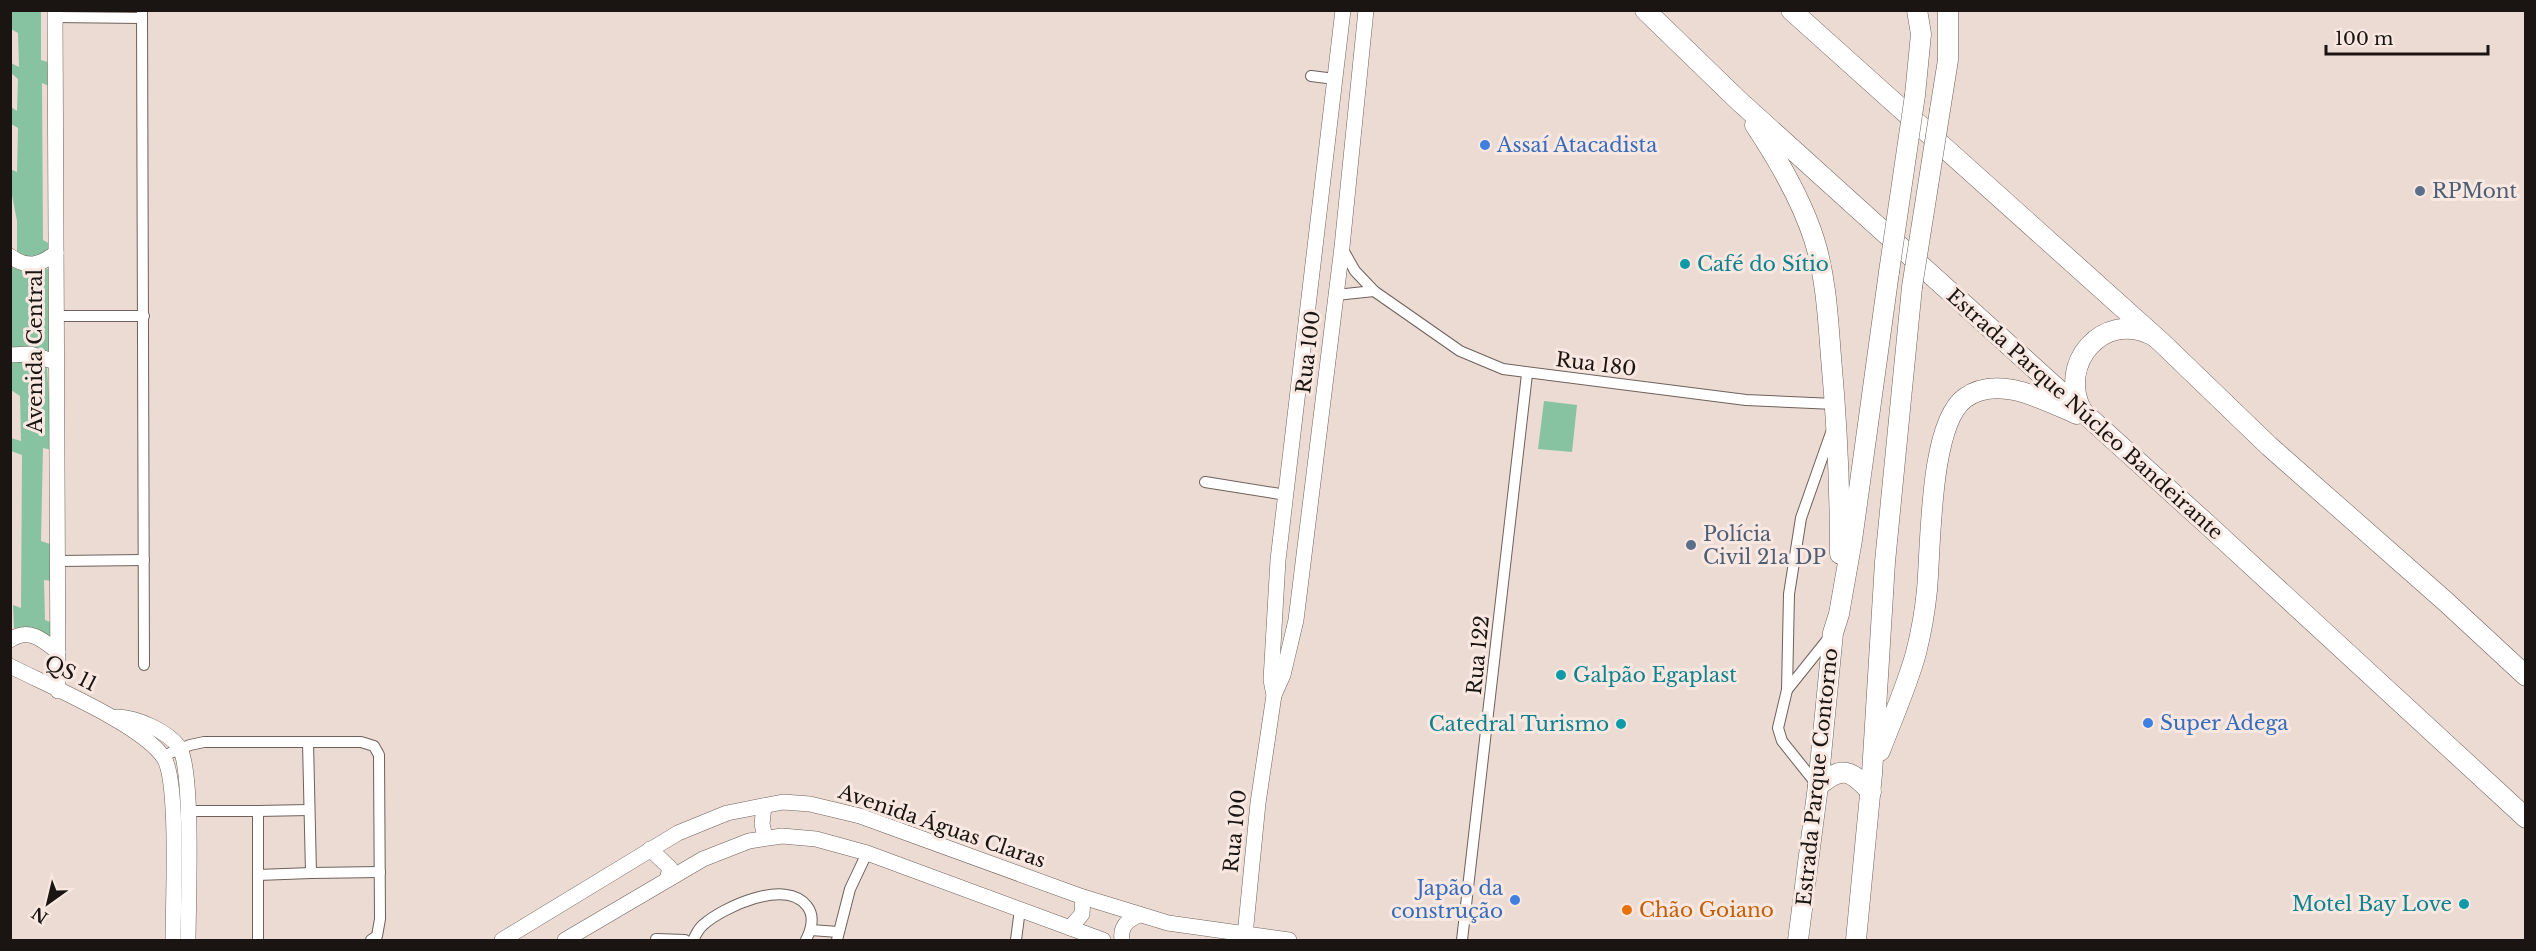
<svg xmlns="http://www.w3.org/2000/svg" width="2536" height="951" font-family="'Libre Baskerville',serif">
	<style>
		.green { fill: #88c3a1 }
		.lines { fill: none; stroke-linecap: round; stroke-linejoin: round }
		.street-casing { stroke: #6f615b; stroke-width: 12 }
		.secondary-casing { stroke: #6f615b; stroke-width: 16 }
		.highway-casing { stroke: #6f615b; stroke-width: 21 }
		.street { stroke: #fff; stroke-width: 10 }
		.secondary { stroke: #fff; stroke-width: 15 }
		.highway { stroke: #fff; stroke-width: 20 }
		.highway-bridge-casing { stroke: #6f615b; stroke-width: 21; stroke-linecap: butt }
		.highway-bridge { stroke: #fff; stroke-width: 20 }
		.shop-dot { fill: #3f7fe0; stroke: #f8e8e1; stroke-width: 2 }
		.service-dot { fill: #5c6f8a; stroke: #f8e8e1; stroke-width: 2 }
		.culture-dot { fill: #0f9aa8; stroke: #f8e8e1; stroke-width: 2 }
		.food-dot { fill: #e8710a; stroke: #f8e8e1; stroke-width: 2 }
		.labels { text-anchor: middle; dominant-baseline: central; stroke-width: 6; stroke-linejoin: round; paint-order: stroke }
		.shop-label { font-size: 20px; fill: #366cbe; stroke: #f8e8e1; text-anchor: start }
		.service-label { font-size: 20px; fill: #4e5e75; stroke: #f8e8e1; text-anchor: start }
		.culture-label { font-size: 20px; fill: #0d838f; stroke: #f8e8e1; text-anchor: start }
		.street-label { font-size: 20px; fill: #1a1512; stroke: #f8e8e1 }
		.food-label { font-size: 20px; fill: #c56008; stroke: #f8e8e1; text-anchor: start }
	</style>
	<rect width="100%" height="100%" fill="#ebdbd3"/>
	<g class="green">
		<polygon points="11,11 41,11 41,60 51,63 49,86 42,83 43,240 50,244 48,254 32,261 17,255 17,221 11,190 10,169 17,172 18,128 11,124 11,107 17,111 18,79 11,73 11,63 19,67 18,33 11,29"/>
		<polygon points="10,267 51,269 49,351 11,349"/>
		<polygon points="11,358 47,366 52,450 43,448 41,541 50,544 53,581 44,580 45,620 53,623 53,639 31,629 14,628 13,605 21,608 22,455 11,451 11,438 21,441 20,396 11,390"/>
		<polygon points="1544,401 1577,405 1572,452 1538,449"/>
	</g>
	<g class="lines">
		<g class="street-casing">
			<g id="street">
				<polyline points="142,10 144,665"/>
				<polyline points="55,17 142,18"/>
				<polyline points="1311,76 1335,79"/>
				<polyline points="1342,248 1355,271 1374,291 1460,351 1503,369 1746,400 1835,404"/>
				<polyline points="1336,295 1374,291"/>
				<polyline points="55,316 144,316"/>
				<polyline points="1205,482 1286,495"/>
				<polyline points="58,561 144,560"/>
				<polyline points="1787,690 1831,635"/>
				<polyline points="308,742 311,873 380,872"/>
				<polyline points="163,756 190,745 204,742 361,742 374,746 379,755 380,919 377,936 371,940"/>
				<polyline points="1818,786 1782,741 1778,728 1787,690 1789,594 1801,518 1832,430"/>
				<polyline points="189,811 258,811 258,940"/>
				<polyline points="258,811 309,810"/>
				<polyline points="258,875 311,873"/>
				<polyline points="811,930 838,932"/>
				<polyline points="656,939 685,940"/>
				<path d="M 693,940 C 696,935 698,929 703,925 C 723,907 786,878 807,906 C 815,916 811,930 806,940"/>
				<polyline points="837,940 850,889 867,853"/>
				<polyline points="1016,940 1020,909"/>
				<polyline points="1462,940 1527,374"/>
			</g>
		</g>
		<g class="secondary-casing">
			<g id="secondary">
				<polyline points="55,10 58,691"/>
				<path d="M 10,256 C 27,269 40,265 56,253"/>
				<polyline points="10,355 30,354 56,362"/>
				<path d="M 10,640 C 29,627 43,640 58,652"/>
				<path d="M 10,666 C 47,685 143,725 164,758 C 179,782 173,905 173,940"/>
				<polyline points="1274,695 1283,675 1296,620 1342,247 1366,10"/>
				<path d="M 118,717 C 138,718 167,731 179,747 C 194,768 188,908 188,940"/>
				<polyline points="764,806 762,824 765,837"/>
				<polyline points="650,849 670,868 667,880"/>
				<polyline points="1070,928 1082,914 1083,897"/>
				<polyline points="1245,935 1258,803 1274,695 1271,680 1278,560 1343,10"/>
				<polyline points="502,940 678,833 727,813 783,802 810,804 860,816 1083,897 1168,923 1289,940"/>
				<polyline points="565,940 703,859 749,841 782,836 816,839 867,853 1103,940"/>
				<path d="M 1122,940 C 1120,927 1127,920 1139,915"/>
			</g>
		</g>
		<g class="highway-casing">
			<g id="highway">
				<polyline points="1645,10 1739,101 2209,526 2526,818"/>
				<polyline points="1791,10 2161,342 2269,446 2445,601 2526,676"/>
				<polyline points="1915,95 1921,34 1917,10"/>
				<polyline points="1940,110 1948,60 1948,10"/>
				<path d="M 1755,125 C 1779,161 1801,199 1814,239 C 1826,277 1828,318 1831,357 C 1837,423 1840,487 1840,554"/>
				<path d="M 2082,411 C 2057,364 2103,310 2152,335"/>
				<path d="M 1880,751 C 1892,719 1907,686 1916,653 C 1921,633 1925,611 1927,590 C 1931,547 1929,424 1965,398 C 1998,374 2044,400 2077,414"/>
				<path d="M 1818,786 C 1842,765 1851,770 1871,792"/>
				<polyline points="1798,940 1818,786 1833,633 1839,614 1852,540 1889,272"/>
				<polyline points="1856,940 1872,774 1885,562 1912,287"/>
			</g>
		</g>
		<use href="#street" class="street"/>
		<use href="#secondary" class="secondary"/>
		<use href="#highway" class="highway"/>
		<g class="highway-bridge-casing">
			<g id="highway-bridge">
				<polyline points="1889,272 1915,95"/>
				<polyline points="1912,287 1940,110"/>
			</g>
		</g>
		<use href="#highway-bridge" class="highway-bridge"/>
	</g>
	<g class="shop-dot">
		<circle cx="1485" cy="145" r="6"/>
		<circle cx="2148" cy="723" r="6"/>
		<circle cx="1515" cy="900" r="6"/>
	</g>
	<g class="service-dot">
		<circle cx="2420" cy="191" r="6"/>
		<circle cx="1691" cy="545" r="6"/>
	</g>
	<g class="culture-dot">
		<circle cx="1685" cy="264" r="6"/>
		<circle cx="1561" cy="675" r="6"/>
		<circle cx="1621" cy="724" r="6"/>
		<circle cx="2464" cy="904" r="6"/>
	</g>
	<circle class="food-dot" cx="1627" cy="910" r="6"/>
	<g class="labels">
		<g class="shop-label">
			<text x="1497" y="145">Assaí Atacadista</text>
			<text x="2160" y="723">Super Adega</text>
			<text x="1503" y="888" text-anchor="end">Japão da<tspan x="1503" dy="23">construção</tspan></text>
		</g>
		<g class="service-label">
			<text x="2432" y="191">RPMont</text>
			<text x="1703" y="534">Polícia<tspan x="1703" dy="23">Civil 21a DP</tspan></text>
		</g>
		<g class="culture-label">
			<text x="1697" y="264">Café do Sítio</text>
			<text x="1573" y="675">Galpão Egaplast</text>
			<text x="1609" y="724" text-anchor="end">Catedral Turismo</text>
			<text x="2452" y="904" text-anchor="end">Motel Bay Love</text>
		</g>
		<g class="street-label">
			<text transform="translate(35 351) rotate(-90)">Avenida Central</text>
			<text transform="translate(1308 352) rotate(-83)">Rua 100</text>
			<text transform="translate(1596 364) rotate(7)">Rua 180</text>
			<text transform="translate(2085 414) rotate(42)">Estrada Parque Núcleo Bandeirante</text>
			<text transform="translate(1478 655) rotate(-84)">Rua 122</text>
			<text transform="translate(71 673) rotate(27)">QS 11</text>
			<text transform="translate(1817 777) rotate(-84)">Estrada Parque Contorno</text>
			<text transform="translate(942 826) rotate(19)">Avenida Águas Claras</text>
			<text transform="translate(1235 831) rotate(-84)">Rua 100</text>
		</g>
		<g class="food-label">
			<text x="1639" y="910">Chão Goiano</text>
		</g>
	</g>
	<rect width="2536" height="951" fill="none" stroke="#1a1512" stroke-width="24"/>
	<g transform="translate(48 903) rotate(214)" stroke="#f8e8e1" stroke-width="4.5" paint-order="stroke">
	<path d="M0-4.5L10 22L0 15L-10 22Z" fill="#1a1512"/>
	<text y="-9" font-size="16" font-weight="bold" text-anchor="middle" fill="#1a1512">N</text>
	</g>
	<path d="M2326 45v9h162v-9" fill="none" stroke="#1a1512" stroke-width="3"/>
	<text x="2335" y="45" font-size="18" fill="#1a1512" stroke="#f8e8e1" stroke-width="4.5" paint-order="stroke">100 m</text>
</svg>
